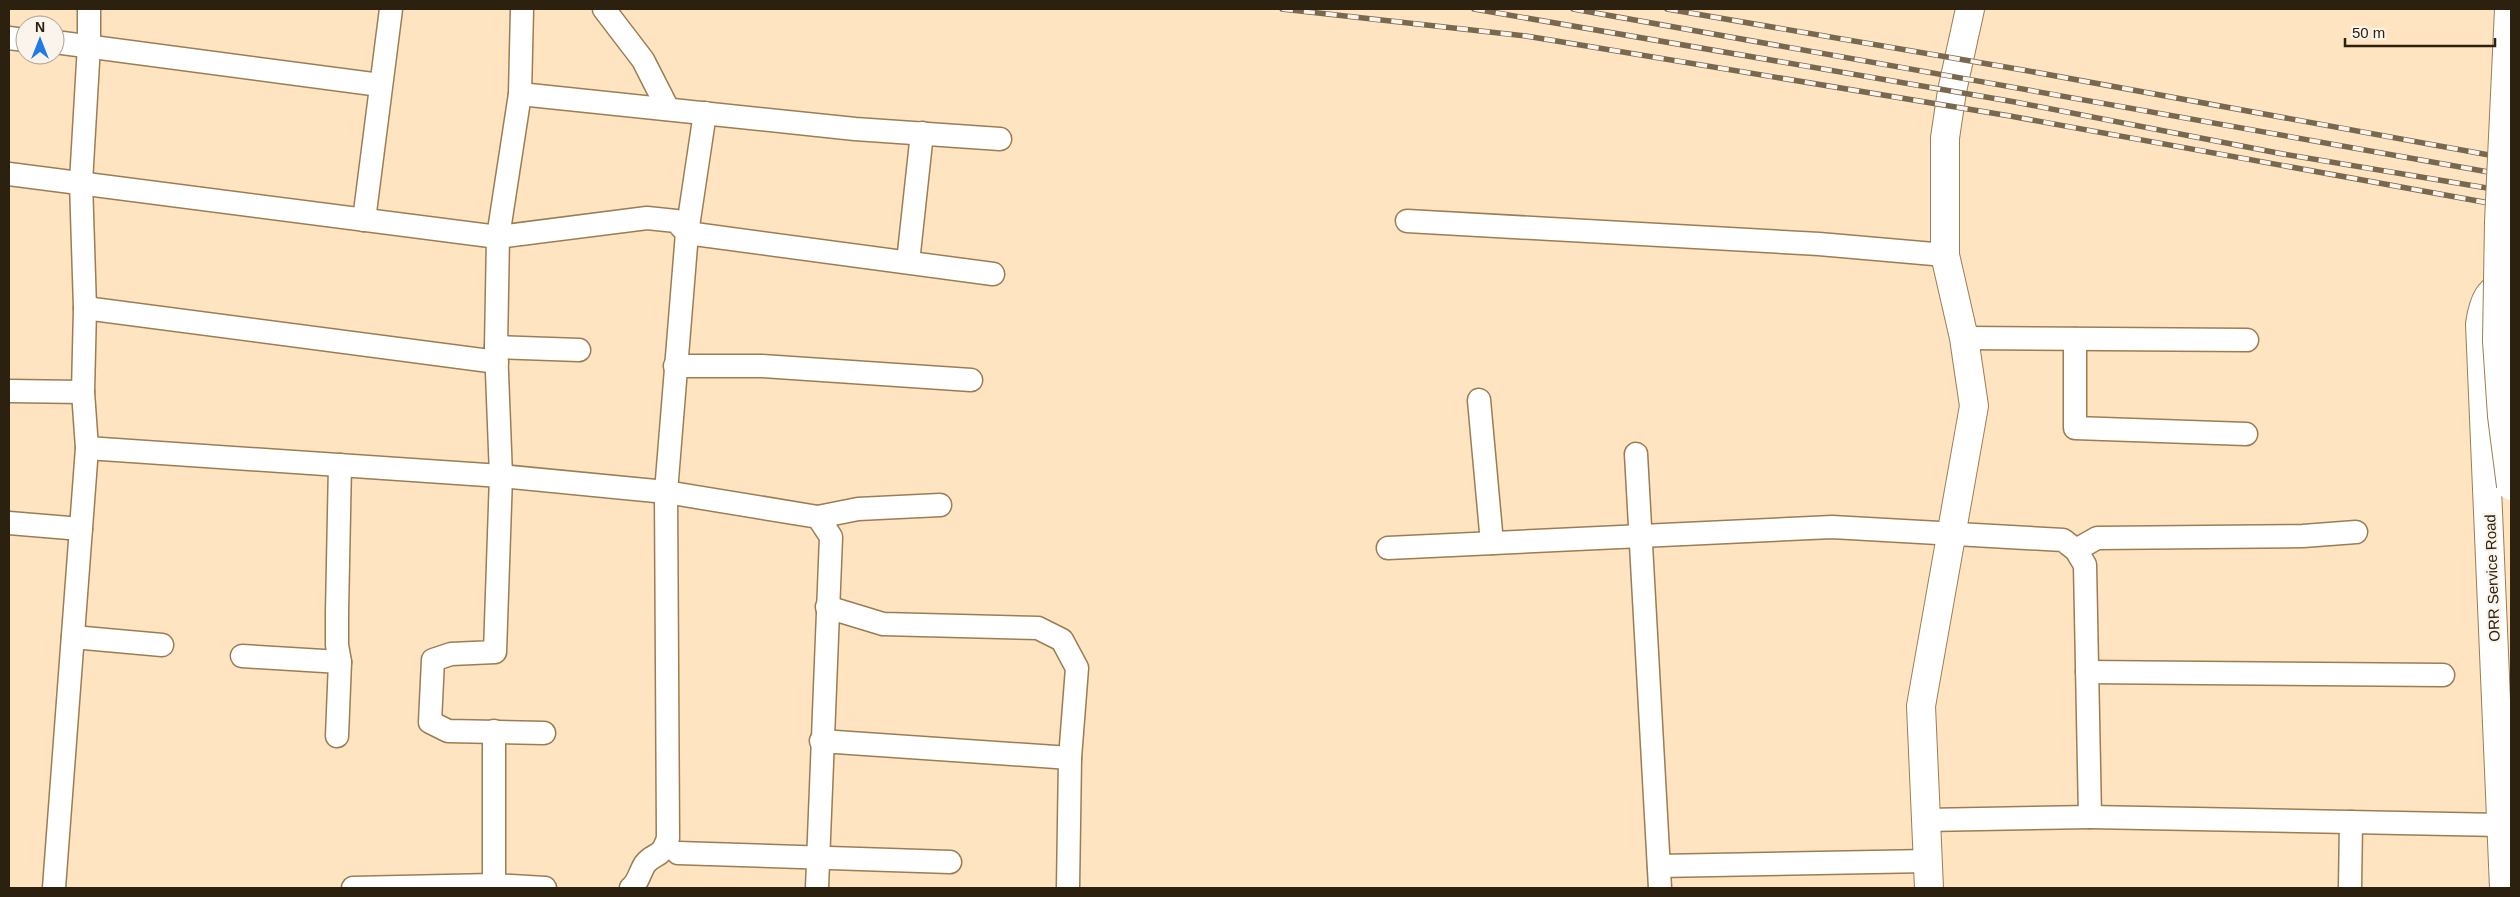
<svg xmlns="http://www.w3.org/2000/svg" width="2520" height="897" font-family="Helvetica,sans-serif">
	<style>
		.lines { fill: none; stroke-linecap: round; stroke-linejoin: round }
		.street-casing { stroke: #9b7d53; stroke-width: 25 }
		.secondary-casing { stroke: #9b7d53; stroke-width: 30 }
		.primary-casing { stroke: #9b7d53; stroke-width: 30 }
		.street { stroke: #fff; stroke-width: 22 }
		.secondary { stroke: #fff; stroke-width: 28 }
		.primary { stroke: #fff; stroke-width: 28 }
		.rail-casing { stroke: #796850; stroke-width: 5.5 }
		.rail { stroke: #fbf4ec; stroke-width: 4; stroke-dasharray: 11; stroke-linecap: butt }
		.highway-bridge-casing { stroke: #9b7d53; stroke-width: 30; stroke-linecap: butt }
		.highway-bridge { stroke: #fff; stroke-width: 28 }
		.labels { text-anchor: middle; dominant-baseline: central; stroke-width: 4.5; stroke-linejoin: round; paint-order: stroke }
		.street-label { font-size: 15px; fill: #2c200e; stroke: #fbf4ec }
	</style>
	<rect width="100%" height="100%" fill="#fee4c0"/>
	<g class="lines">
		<g class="street-casing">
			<g id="street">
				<polyline points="522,9 520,94 498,237 496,347 501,476 495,652 451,654 433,660 430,722 448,731 544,733"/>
				<polyline points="604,9 643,60 668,109"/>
				<polyline points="9,38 25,40"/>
				<polyline points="55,42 380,85"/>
				<polyline points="520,94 855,129 1000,139"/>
				<polyline points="9,174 498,237 647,218 676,221 687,233 993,274"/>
				<polyline points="364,220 391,9"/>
				<polyline points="1407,221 1819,244 1945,255"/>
				<polyline points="908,262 922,133"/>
				<polyline points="85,308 497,362"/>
				<polyline points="1964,338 2247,340"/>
				<polyline points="2075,339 2075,428 2246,434"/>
				<polyline points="496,347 579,350"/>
				<polyline points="675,366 762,366 971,380"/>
				<polyline points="9,391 83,392"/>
				<polyline points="1479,400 1492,543"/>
				<polyline points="87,448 501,476 666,492 818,517 831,537 817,888"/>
				<polyline points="1636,454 1660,888"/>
				<polyline points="818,517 858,509 940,505"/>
				<polyline points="9,523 81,529"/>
				<polyline points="1388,548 1832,527 2063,540 2076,550 2085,565 2090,817 1926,820"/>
				<polyline points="2076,550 2097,538 2303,536 2356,532"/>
				<polyline points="827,607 883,624 1038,628 1062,640 1077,668 1070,758 1068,888"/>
				<polyline points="73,637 162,645"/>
				<polyline points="242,656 340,662"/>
				<polyline points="2087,672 2443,675"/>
				<polyline points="337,736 340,662 337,645 337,612 340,465"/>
				<polyline points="821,741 1070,758"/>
				<polyline points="2090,817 2500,825"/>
				<polyline points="678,853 950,862"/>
				<polyline points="1659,866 1928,861"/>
				<polyline points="54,888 87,448 83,392 85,308 81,182 89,45 89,9"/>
				<polyline points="353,888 493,885 545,888"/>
				<polyline points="494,888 494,731"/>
				<path d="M 631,888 C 639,882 639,873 645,864 C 654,852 661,860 668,838 L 666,492 L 687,233 L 705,113"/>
				<polyline points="2350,888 2351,822"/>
			</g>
		</g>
		<g class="secondary-casing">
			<polyline id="secondary" points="1929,888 1921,706 1974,406 1964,338 1945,255 1945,138 1952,91 1970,9"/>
		</g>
		<g class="primary-casing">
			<path id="primary" d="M 2504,888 L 2480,324 C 2483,304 2488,286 2511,284"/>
		</g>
		<use href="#street" class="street"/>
		<use href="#secondary" class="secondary"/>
		<use href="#primary" class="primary"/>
		<g class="rail-casing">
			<g id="rail">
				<polyline points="1282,9 1526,36 2010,116 2511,207"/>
				<polyline points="1474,9 2015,102 2283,154 2511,192"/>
				<polyline points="1573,9 2511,176"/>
				<polyline points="1667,9 2023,70 2511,159"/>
			</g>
		</g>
		<use href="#rail" class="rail"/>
		<g class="highway-bridge-casing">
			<polyline id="highway-bridge" points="2509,9 2499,222 2497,341 2502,416 2511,486"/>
		</g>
		<use href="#highway-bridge" class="highway-bridge"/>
	</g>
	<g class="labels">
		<g class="street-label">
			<text transform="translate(2492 578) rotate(-92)">ORR Service Road</text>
		</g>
	</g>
	<rect width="2520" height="897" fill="none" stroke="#2c200e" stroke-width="20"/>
	<g transform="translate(40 40)"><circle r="24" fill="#fbf4ec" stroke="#a89f93"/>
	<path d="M0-4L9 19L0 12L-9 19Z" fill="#1f7ae3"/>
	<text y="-8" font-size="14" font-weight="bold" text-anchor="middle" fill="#2c200e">N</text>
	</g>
	<path d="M2345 38v8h150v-8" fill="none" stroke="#2c200e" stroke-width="2.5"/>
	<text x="2352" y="38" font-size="15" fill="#2c200e" stroke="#fbf4ec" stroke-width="4" paint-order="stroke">50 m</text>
</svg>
